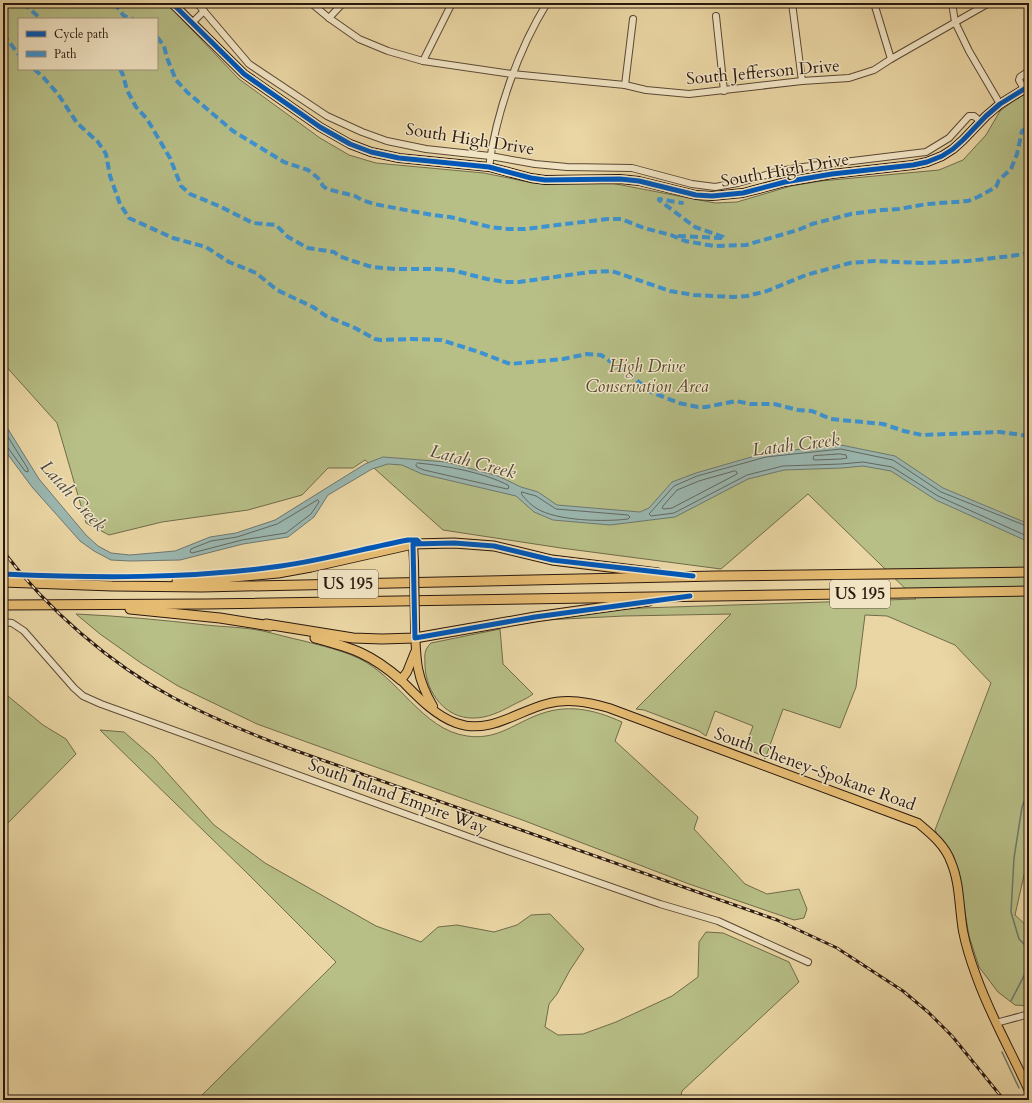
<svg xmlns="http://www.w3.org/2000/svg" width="1032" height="1103" font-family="Cardo,serif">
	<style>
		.green { fill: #b7be86; stroke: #706b4a; fill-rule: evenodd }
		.water { fill: #9bb7b0; stroke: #6e7770 }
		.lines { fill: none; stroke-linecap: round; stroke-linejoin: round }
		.shore { stroke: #626860; stroke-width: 1 }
		.stream { stroke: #6e7770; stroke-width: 1.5 }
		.minor-casing { stroke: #5a4834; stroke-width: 8 }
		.major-casing { stroke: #2a180f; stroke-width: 10 }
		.highway-casing { stroke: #2a180f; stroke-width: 11 }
		.minor { stroke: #f1e4c4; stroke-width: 6 }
		.major { stroke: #e5bb72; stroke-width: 8 }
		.highway { stroke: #e5bb72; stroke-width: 9 }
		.rail-casing { stroke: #2a180f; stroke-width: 3 }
		.rail { stroke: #f1e4c4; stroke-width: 1.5; stroke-dasharray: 4.5; stroke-linecap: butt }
		.major-bridge-casing { stroke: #2a180f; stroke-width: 10; stroke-linecap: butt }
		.major-bridge { stroke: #e5bb72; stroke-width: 8 }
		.quiet { stroke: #3c93d2; stroke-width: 4; stroke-dasharray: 8 4; stroke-linecap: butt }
		.cycleway-casing { stroke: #f1e4c4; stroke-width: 8 }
		.cycleway { stroke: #0057b8; stroke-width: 5 }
		.labels { text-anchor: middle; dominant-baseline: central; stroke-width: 3; stroke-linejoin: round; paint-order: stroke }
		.shield { fill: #f1e4c4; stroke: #665545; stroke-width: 1 }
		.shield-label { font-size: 16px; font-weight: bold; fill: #2a180f }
		.street-label { font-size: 17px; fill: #2a180f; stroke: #f1e4c4 }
		.park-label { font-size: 17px; font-style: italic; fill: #544a33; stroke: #f1e4c4 }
		.water-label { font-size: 18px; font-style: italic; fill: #4c483f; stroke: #f1e4c4 }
	</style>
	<rect width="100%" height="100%" fill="#ead6a4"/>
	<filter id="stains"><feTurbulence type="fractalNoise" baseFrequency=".005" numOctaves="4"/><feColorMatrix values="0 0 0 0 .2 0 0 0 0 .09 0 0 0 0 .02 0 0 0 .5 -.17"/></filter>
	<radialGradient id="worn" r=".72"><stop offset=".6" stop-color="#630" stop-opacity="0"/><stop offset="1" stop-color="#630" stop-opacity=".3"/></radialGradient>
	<g class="green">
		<path d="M 3,3 L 164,3 L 172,9 L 239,79 L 320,138 L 349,155 L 376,163 L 484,173 L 533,183 L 611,183 L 715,203 L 737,202 L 791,186 L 821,181 L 939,170 L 963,160 L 986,135 L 1000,111 L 1016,99 L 1029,92 L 1029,853 L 1015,915 L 1029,928 L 1029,1006 L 1015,1005 L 998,992 L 979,967 L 969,936 L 959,877 L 935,830 L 991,683 L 955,645 L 887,616 L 865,615 L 856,687 L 840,728 L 783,709 L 765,759 L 763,756 L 747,749 L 744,750 L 753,726 L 715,711 L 706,736 L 699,731 L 644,710 L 636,709 L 731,614 L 624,616 L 544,620 L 600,611 L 642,608 L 916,599 L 808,494 L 721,569 L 561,548 L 443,530 L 365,460 L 353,468 L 328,468 L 302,495 L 248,510 L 162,522 L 109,535 L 86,523 L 57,423 L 3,363 L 3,243 L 6,239 L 3,213 ZM 19,19 L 157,19 L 157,69 L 19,69 Z"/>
		<path d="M 76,614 C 120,616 163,620 206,625 C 224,627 244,627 263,631 C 276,634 290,638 304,641 C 322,646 341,650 358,658 C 398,676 422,730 467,736 C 495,740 511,726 535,716 C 566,703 593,709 622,722 L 615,741 L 698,817 L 694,829 L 745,884 L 767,894 L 799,889 L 807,909 L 804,918 L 794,920 L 689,884 L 525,821 L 257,724 L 178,686 L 141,663 L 100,634 Z"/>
		<path d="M 500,629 L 503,664 L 533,694 C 527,699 518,702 511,706 C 500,712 487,718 474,718 C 445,719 426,692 425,666 C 425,656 423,651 431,643 Z"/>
		<polygon points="3,692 43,725 66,739 76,754 3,828"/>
		<polygon points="100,730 124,732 154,758 214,825 265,863 376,926 421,942 438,927 457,925 494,932 517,925 531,915 550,914 584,949 570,970 557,994 549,1004 545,1027 558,1035 583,1034 616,1022 672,996 698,977 699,942 706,932 723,933 789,962 799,982 682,1091 680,1100 197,1100 336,962 245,871"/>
	</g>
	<polygon class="water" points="3,421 39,479 86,535 98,546 111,553 130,555 175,551 210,537 236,533 275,520 365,464 383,457 446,462 498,476 521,487 538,492 557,505 640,512 649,508 672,482 696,473 765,453 841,445 895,456 943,488 1029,524 1029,542 936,500 891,471 863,466 842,468 784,470 748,479 675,517 610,525 553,520 534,512 516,496 422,474 402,465 388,464 372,469 328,495 314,517 288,537 243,544 180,560 130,561 111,560 94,551 80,541 32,487 3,448"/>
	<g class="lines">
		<g class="shore">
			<polyline points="3,429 28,469 28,472 25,471 8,448 3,446"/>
			<polygon points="840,454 846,455 847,458 841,459 815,460 813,459 814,456"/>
			<path d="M 418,463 C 447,466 482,472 508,485 L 509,488 L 507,489 L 424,470 L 417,467 L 416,465 Z"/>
			<polygon points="735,471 737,472 737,474 672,508 664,509 662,508 663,506 677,490 699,481"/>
			<path d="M 522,492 L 536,496 L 556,509 L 628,515 L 630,517 L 628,519 C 605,522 555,521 536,508 C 531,505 526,500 522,495 Z"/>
			<polygon points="318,500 319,502 311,514 286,533 242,540 192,553 190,552 191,549 211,541 237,537 277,524"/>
			<polyline points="1029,527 941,492 893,460 841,449 766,457 697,476 674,486 649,514 651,516 674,513 747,475 783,466 841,464 863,462 892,467 938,496 1029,537"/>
		</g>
		<g class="stream">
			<polyline points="1029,789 1022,807 1014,858 1011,912 1019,939 1029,949"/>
			<polyline points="1011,1001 1029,966"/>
			<polyline points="1002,1052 1019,1088"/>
		</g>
		<g class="minor-casing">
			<g id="minor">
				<polyline points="197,3 249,64 327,116 362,132 387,141 426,149 490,156 535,164 567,167 632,168 692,184 715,187 738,183 780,171 803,167 926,152 949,138 969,116 974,116 981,122"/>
				<polyline points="311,3 329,18 359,39 388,51 423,61 512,74 625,85 646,90 689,94 802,81 849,78 874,70 891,59 989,3"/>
				<polyline points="792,3 802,81"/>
				<polyline points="874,3 891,59"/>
				<polyline points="952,3 955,22 969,51 1000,104"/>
				<polyline points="716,16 724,91"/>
				<polyline points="329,18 343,3"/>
				<polyline points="193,22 204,11"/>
				<polyline points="423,61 452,3"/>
				<polyline points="625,85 633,19"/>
				<polyline points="1024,89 1019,80 1020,77 1029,71"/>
				<path d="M 489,167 C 496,113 518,50 547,3"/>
				<polyline points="3,622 12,623 24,631 74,688 83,696 101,704 505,850 660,904 718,921 808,962"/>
				<polyline points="996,1023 1029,1014"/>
			</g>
		</g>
		<g class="major-casing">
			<g id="major">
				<polyline points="172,3 244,74 320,127 350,144 371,152 399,158 489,167 531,178 545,180 620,179 639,181 696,195 712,196 743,193 785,182 832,174 913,165 927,162 942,156 953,149 963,140 986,116 1000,104 1029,86"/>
				<polyline points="413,544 414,562"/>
				<path d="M 415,627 C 416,659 416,678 433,706"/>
				<path d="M 415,652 L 407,672 L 401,680 C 417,696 434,715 456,723 C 488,735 516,712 546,704 C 567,698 588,702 609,708 L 918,823 C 931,834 945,845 951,862 C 960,883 959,908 963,931 C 966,947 971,962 977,978 C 991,1017 1012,1053 1029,1091"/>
			</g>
		</g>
		<g class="highway-casing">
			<g id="highway">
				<polyline points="177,581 201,580 278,573 311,567 413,544 454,543 494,546 552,560 658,573"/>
				<polyline points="3,582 112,586 202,587 717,576 1029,572"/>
				<polyline points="3,605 206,604 1029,591"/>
				<polyline points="130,609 220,618 270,626"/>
				<polyline points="266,624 353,638 382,639 415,638 535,617 649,601"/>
				<path d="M 315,638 C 353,648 371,654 401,680"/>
			</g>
		</g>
		<use href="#minor" class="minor"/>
		<use href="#major" class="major"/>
		<use href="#highway" class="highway"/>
		<g class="rail-casing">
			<path id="rail" d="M 3,551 C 47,609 110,664 174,698 C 212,718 251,734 291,749 L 777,920 L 837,948 L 903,991 L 928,1012 L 952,1036 L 1004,1100"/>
		</g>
		<use href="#rail" class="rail"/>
		<g class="major-bridge-casing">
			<polyline id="major-bridge" points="414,562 415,627"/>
		</g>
		<use href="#major-bridge" class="major-bridge"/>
		<g class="quiet">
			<polyline points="23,3 41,19"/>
			<polyline points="114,3 124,16 133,19"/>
			<polyline points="3,34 19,55"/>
			<polyline points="157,37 164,46 167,58 176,80 187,92 233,131 284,162 308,170 318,178 323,186 327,189 355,196 362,200 374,204 432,215 450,217 490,227 508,229 525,229 607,219 621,219 644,228 671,235 685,241 714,246 746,245 798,230 812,224 851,214 882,210 899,209 927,204 968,201 978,197 996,187 999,180 1011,169 1017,154 1022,131 1029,127"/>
			<polyline points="34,69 43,77 58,94 77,123 98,142 106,154 110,176 120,204 129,218 173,238 206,247 229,262 256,273 277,290 313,307 326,316 355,328 375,339 380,340 413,339 441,340 479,352 510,364 563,359 587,354 601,355 634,378 651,392 679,403 698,407 706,407 736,401 750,404 774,404 798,410 812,411 831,419 883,424 904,431 922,435 1000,432 1029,436"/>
			<polyline points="120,69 123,75 127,90 136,107 147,119 170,158 181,186 190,194 219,206 253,223 276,225 288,237 308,248 334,252 339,256 353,261 372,267 395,269 436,269 452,270 487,279 505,282 519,282 590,272 612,271 670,291 694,295 733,297 747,296 767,291 806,275 850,263 875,261 922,263 968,261 1011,256 1029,253"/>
			<polyline points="678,236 722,238 724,239 723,237 695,227 659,200 659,199 682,203 681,202"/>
		</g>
		<g class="cycleway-casing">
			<g id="cycleway">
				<polyline points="172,3 244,74 320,127 350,144 371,152 399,158 489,167 531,178 545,180 620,179 639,181 696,195 712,196 743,193 785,182 832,174 913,165 927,162 942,156 953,149 963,140 986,116 1000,104 1029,86"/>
				<path d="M 3,574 C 95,578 189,579 281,566 C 324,560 366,548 408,540 L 417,540 L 419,542"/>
				<polyline points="690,596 535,617 415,638 413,544 454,543 494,546 552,560 693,576"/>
			</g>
		</g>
		<use href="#cycleway" class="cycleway"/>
	</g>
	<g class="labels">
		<g class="shield">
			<rect x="318" y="570" width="60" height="28" rx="3"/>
			<rect x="830" y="580" width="60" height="28" rx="3"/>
		</g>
		<g class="shield-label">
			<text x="348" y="584">US 195</text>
			<text x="860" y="594">US 195</text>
		</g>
		<g class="street-label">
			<text transform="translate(763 72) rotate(-5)">South Jefferson Drive</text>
			<text transform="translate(470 139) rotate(9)">South High Drive</text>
			<text transform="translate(785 170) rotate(-10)">South High Drive</text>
			<text transform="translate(815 769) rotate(20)">South Cheney-Spokane Road</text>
			<text transform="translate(398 796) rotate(20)">South Inland Empire Way</text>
		</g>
		<g class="park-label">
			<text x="647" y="366">High Drive<tspan x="647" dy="20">Conservation Area</tspan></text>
		</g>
		<g class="water-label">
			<text transform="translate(796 445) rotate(-7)">Latah Creek</text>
			<text transform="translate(473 462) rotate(15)">Latah Creek</text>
			<text transform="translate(73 496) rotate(48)">Latah Creek</text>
		</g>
	</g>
	<rect width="1032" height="1103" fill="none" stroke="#ead6a4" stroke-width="16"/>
	<rect x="4" y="4" width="1024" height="1095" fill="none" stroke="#2a180f" stroke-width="2"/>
	<rect x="8" y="8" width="1016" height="1087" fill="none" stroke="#2a180f"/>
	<rect x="18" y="18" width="140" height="52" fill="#f1e4c4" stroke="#a1927c"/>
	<rect x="26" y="31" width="20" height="6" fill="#0057b8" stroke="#a1927c"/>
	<text x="54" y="38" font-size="12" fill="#2a180f">Cycle path</text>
	<rect x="26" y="51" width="20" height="6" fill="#3c93d2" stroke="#a1927c"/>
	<text x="54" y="58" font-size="12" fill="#2a180f">Path</text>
	<rect width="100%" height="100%" filter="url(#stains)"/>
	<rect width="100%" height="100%" fill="url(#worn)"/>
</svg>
